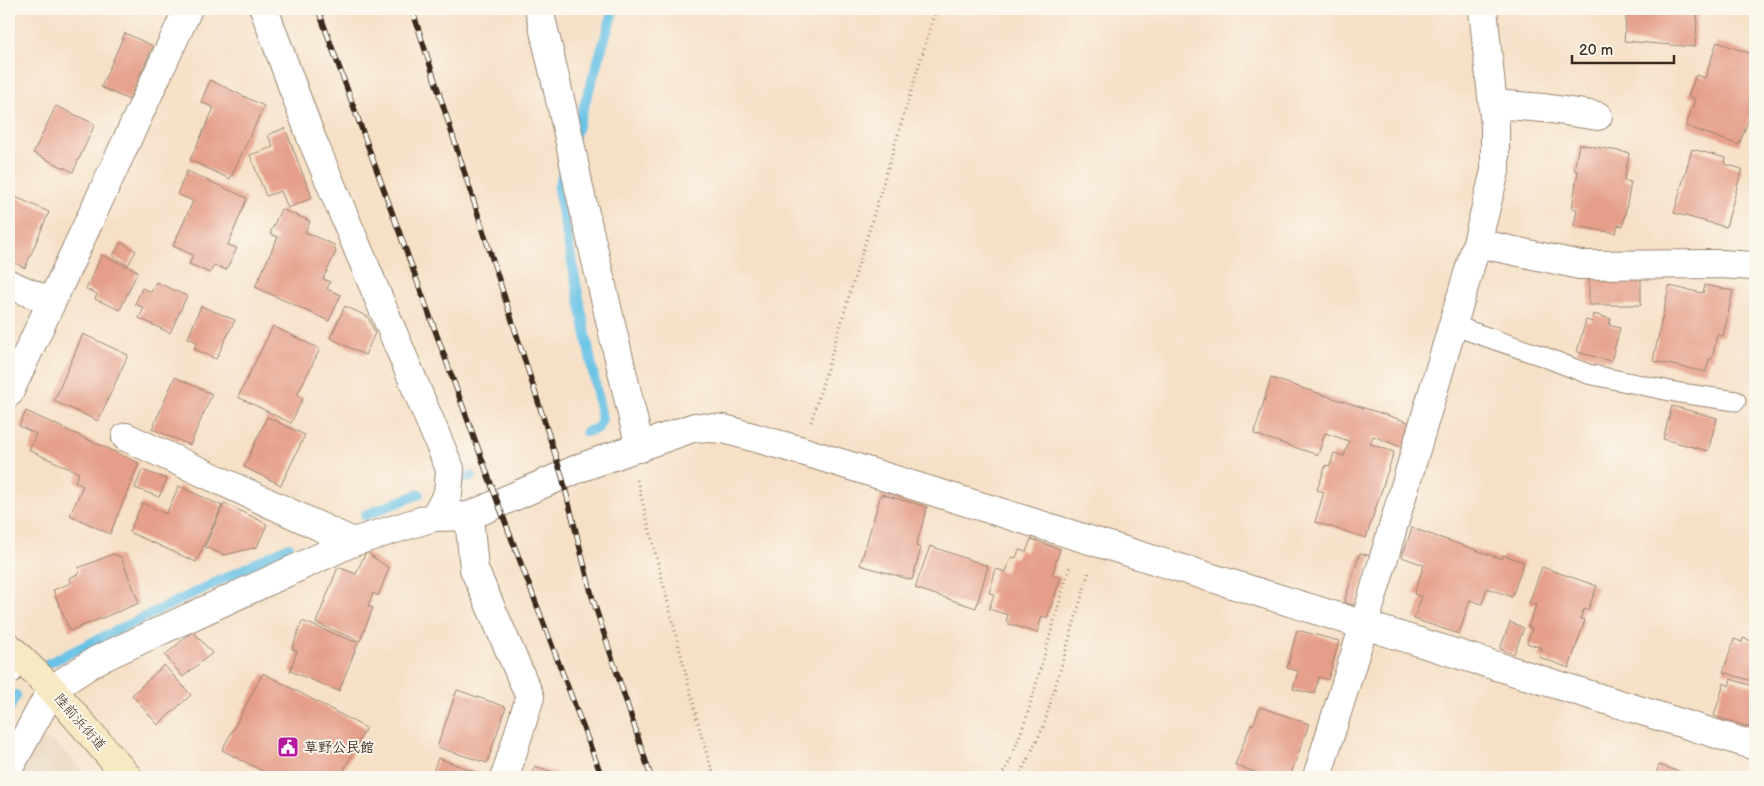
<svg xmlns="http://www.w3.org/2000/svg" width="1764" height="786" font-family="'Balsamiq Sans','Klee One',sans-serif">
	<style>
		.built { fill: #e5d0b4 }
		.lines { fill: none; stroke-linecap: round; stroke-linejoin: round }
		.stream { stroke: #69c2e6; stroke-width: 10 }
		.building { fill: #e59e89 }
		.lane-casing { stroke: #988572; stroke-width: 21 }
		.street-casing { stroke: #988572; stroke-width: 30 }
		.secondary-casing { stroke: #988572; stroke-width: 30 }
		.path { stroke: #988572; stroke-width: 3; stroke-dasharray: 1 4; stroke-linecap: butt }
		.lane { stroke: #fff; stroke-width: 19 }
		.street { stroke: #fff; stroke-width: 28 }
		.secondary { stroke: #f7e9c3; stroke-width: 28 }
		.rail-casing { stroke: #3b2a1e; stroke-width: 5.5 }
		.rail { stroke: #fbf7ec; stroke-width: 4; stroke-dasharray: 11; stroke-linecap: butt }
		.labels { text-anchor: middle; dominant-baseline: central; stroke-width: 4; stroke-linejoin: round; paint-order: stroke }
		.street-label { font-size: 14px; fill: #3b2a1e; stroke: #fbf7ec }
		.poi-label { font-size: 14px; font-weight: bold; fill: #3b2a1e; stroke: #fbf7ec; text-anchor: start }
	</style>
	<rect width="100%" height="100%" fill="#fbf7ec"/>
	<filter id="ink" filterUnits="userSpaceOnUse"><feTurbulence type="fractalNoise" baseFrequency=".02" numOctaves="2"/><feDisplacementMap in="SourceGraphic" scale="10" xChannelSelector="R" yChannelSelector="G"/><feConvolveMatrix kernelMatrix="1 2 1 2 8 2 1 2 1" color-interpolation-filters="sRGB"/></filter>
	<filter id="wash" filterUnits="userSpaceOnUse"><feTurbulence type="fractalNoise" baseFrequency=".0096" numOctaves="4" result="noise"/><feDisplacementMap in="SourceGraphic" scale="20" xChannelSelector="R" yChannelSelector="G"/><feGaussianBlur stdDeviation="1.12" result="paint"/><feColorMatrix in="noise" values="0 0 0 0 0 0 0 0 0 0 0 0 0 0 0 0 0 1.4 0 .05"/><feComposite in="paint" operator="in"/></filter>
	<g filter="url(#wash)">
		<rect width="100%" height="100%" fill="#f6e0c6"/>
		<polygon class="built" points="34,738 55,742 88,777 12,777"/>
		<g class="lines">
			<g class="stream">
				<polyline points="575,135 614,9"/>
				<polyline points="566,163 558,189 602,419 598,428 586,432"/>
				<polyline points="463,479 472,476"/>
				<polyline points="365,515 419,494"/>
				<polyline points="47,664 289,547"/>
				<polyline points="9,709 16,695"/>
			</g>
		</g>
		<g id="blocks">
			<g class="building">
				<polygon points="1627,9 1698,9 1695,47 1624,41"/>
				<polygon points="125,33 153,46 129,100 101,87"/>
				<polygon points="1717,42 1755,55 1755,120 1749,118 1739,145 1686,126 1695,99 1688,96 1696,75 1705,78"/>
				<polygon points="210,80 264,106 230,179 190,160 214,108 201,102"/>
				<polygon points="56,106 95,124 73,172 33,153"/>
				<polygon points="285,128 312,198 288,208 281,191 266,196 250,155 273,147 268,135"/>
				<polygon points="1579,144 1629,153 1624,181 1631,182 1623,226 1618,225 1616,233 1574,226 1577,209 1572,208 1578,171 1574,170"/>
				<polygon points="1692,149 1726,158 1725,164 1742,169 1726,227 1674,213"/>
				<polygon points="187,171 247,198 228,245 237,248 226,270 214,265 210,273 189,264 193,255 173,246 193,201 177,194"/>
				<polygon points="9,194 49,212 25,268 15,263 9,277"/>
				<polygon points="281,209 310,221 305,232 334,245 336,252 323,279 330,282 327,289 341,295 329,321 255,287 278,237 270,234"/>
				<polygon points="121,242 136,251 128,265 113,256"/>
				<polygon points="102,255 138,271 120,310 95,299 97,294 86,289"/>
				<rect x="1589" y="275" width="52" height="30"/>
				<polygon points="156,282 187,296 170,333 139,318 144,308 135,304 142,288 151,292"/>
				<polygon points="1705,285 1733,291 1723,336 1717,335 1712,359 1709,359 1706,372 1653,361 1669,286 1703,293"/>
				<polygon points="201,306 235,320 216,359 194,349 197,342 188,338"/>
				<polygon points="345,306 368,317 375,333 365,355 330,338"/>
				<polygon points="1594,314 1611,319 1609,325 1620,328 1611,361 1577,352 1586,320 1592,322"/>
				<polygon points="273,326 320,349 297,395 303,398 291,423 238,397"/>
				<polygon points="83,334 128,355 98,421 54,401"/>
				<polygon points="175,377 212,394 190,445 152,429"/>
				<polygon points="1271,378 1414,424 1406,449 1373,436 1370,444 1394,452 1366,538 1315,522 1324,492 1317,490 1326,465 1330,466 1334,453 1344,456 1349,441 1325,433 1318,455 1254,434"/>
				<polygon points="1672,406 1717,418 1708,451 1663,439"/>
				<polygon points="26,411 139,463 110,534 70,515 83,486 75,482 79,473 29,450 36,434 19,426"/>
				<polygon points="267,417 305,435 281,485 244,467"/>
				<polygon points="142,470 167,479 159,497 135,488"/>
				<polygon points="179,486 222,506 196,562 129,532 142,503 166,514"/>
				<polygon points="881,494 927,507 916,546 921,548 912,580 860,565"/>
				<polygon points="224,503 267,524 257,547 225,555 205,547"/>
				<polygon points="1412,528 1502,559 1503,555 1524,562 1512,597 1487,588 1482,604 1470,600 1459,634 1414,619 1422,597 1414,594 1424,565 1402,557"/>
				<polygon points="1031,539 1060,549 1052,575 1061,577 1047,618 1042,616 1037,633 1006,623 1008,615 989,609 994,594 989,593 996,569 1006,572 1011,557 1016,558 1019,550 1026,552"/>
				<polygon points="930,546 988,566 976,608 915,588"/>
				<polygon points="366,552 389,568 378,596 373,593 368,606 373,608 360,641 316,623 338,567 356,574"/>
				<polygon points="1360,553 1371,556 1356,606 1344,602"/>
				<polygon points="113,554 121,557 139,603 70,631 53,590 71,583 69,578 80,573 78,568"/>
				<polygon points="1542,567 1597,586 1588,610 1584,609 1580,618 1585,620 1569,668 1539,657 1542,648 1527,643 1532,628 1528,627 1536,605 1529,603"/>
				<polygon points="302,621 358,643 339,691 290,671 297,651 292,649"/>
				<polygon points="1510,622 1524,628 1514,654 1500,649"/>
				<polygon points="1297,630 1339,641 1328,680 1319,677 1314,694 1293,689 1298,671 1287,668"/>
				<polygon points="193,631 212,653 183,677 165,655"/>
				<polygon points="1743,638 1755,642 1755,682 1723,672 1734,639 1742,642"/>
				<polygon points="164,665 191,695 158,725 132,695"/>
				<polygon points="263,673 366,728 340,777 274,777 222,750"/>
				<polygon points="1731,679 1755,687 1755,729 1714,716 1724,683 1729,686"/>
				<polygon points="457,690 506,707 487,763 437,747"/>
				<polygon points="1260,707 1309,724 1290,777 1268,777 1235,765 1251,724 1253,725"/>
				<polygon points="438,758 481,774 480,777 431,777"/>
				<polygon points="1659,765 1695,777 1655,777"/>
				<polygon points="535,766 568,777 530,777"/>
			</g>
		</g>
	</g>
	<g filter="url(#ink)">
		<use href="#blocks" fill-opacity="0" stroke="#988572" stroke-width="1"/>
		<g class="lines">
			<g class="lane-casing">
				<polyline id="lane" points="1452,325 1542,356 1588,374 1680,393 1736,401"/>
			</g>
			<g class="street-casing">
				<g id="street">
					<polyline points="539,9 569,138 579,188 640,448"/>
					<polyline points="1493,104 1544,108 1598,116"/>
					<polyline points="1477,243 1580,265 1720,264 1755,266"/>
					<polyline points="9,284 51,302"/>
					<polyline points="9,393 188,9"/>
					<polyline points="126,437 353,542"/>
					<polyline points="469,516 474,569 530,697 505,777"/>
					<polyline points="434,517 469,516 582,467 695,427 724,429 802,451 1755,746"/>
					<polyline points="9,670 17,655"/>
					<polyline points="9,768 52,689 97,660 353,542 434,517 448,494 450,469 311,137 264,9"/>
					<polyline points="1317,777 1364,625 1477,243 1495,171 1495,126 1483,9"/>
				</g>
			</g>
			<g class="secondary-casing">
				<polyline id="secondary" points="9,647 52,689 128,777"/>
			</g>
			<g class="path">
				<polyline points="811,422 936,9"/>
				<polyline points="637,480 702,738 714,777"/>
				<polyline points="1001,777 1010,761 1026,719 1070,566"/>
				<polyline points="1019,777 1043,728 1089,572"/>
			</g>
			<use href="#lane" class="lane"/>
			<use href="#street" class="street"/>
			<use href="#secondary" class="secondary"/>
			<g class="rail-casing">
				<g id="rail">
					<polyline points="318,9 498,503 602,777"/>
					<polyline points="412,9 562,476 593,600 651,777"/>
				</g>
			</g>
			<use href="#rail" class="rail"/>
		</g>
	</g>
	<defs>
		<g id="civic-square" transform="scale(1.125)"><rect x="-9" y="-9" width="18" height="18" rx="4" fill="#b5179e" stroke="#fbf7ec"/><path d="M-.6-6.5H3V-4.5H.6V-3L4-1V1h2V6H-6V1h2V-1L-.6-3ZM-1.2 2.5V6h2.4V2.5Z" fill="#fff"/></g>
	</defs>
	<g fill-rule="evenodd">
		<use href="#civic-square" x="288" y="747"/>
	</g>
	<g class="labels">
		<g class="street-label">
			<text transform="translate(80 722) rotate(49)">陸前浜街道</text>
		</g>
		<g class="poi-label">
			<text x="304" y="747">草野公民館</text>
		</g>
	</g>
	<rect width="1764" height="786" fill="none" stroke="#fbf7ec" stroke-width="30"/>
	<path d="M1572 55v8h102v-8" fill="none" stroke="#3b2a1e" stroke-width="2.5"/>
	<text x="1579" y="55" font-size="15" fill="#3b2a1e" stroke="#fbf7ec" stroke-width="4" paint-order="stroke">20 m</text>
</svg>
